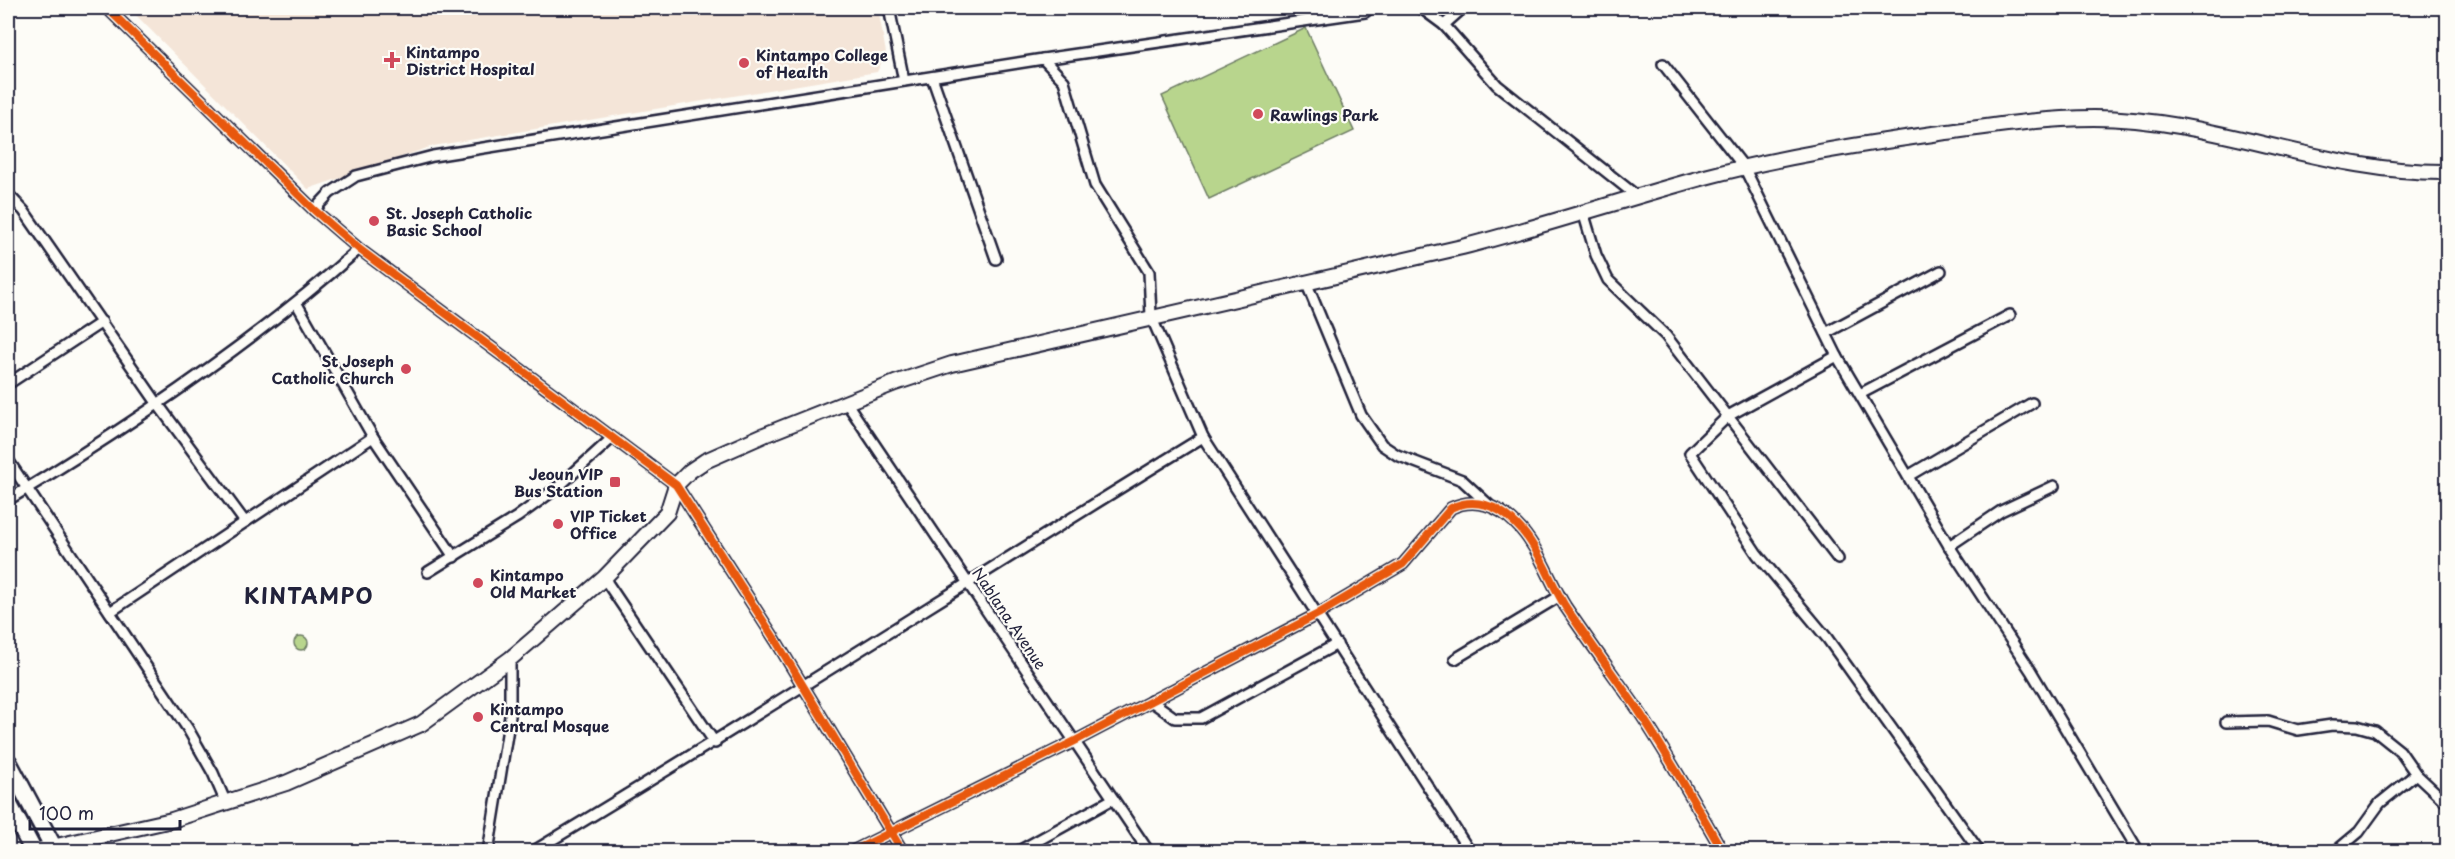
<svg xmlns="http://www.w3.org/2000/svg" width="2455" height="859" font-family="'Playpen Sans',sans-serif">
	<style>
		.built { fill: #f4e5d8 }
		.green { fill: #b8d58d; stroke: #6d7c64; stroke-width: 1.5 }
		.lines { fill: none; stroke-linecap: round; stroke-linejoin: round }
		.street-casing { stroke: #22223b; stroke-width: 14 }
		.secondary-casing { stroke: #22223b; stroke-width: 18 }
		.highway-casing { stroke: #22223b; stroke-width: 21 }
		.street { stroke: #fdfcf7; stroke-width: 9 }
		.secondary { stroke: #fdfcf7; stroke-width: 14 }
		.highway { stroke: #fdfcf7; stroke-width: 16 }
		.cycleway-casing { stroke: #fdfcf7; stroke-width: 11 }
		.cycleway { stroke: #e8590c; stroke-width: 8 }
		.poi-dot { fill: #d1495b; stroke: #fdfcf7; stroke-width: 2 }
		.labels { text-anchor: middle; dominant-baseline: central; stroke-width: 4.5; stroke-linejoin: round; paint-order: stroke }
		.poi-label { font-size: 15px; font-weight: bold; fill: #22223b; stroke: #fdfcf7; text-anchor: start }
		.street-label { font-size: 15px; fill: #22223b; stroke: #fdfcf7 }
		.district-label { font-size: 21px; font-weight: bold; letter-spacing: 1.5px; fill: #22223b; stroke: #fdfcf7 }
	</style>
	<rect width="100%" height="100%" fill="#fdfcf7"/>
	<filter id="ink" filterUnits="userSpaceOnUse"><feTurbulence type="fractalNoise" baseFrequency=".0167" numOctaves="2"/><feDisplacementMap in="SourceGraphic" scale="12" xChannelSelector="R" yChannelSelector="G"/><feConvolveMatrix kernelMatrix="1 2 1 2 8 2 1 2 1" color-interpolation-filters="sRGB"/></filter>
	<g filter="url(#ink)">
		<polygon class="built" points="129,8 878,8 886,53 877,72 433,146 308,189"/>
		<g class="green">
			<polygon points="1306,28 1354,131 1209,199 1162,96"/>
			<circle cx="301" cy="643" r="7"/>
		</g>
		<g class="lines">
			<g class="street-casing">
				<g id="street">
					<polyline points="107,8 314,210 359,249 676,485 776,641 903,852"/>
					<polyline points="889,8 904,81"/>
					<polyline points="1421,8 1444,25 1497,85 1638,197"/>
					<polyline points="1444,25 1463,8"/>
					<polyline points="1043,59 1064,81 1095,185 1149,272 1151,316 1203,437 1470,852"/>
					<polyline points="1663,64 1744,167 1837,356 1949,546 2031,671 2139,852"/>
					<polyline points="932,77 996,259"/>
					<polyline points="8,194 24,211 157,403 245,522"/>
					<polyline points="314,210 330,193 356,176 433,156 1043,59 1365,12 1370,8"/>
					<polyline points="1584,215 1596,255 1608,280 1666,336 1838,559"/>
					<polyline points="1306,282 1361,415 1382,445 1397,455 1462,480 1489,505"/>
					<polyline points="297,304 373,437 454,557"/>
					<polyline points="1826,333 1941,271"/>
					<polyline points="1837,356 1728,416 1690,453 1757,554 1827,638 1980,852"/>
					<polyline points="8,384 102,322"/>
					<polyline points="1860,394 2010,315"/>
					<polyline points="846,402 1149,852"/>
					<polyline points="8,460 188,729 213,773 226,803"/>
					<polyline points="1908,476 2032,403"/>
					<path d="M 8,500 C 130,426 252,344 359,249"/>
					<polyline points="1949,546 2001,511 2054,486"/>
					<polyline points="428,572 517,517 557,488 611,439"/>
					<polyline points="604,578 715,743"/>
					<polyline points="110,612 373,437"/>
					<polyline points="1455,659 1560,596"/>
					<polyline points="1151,701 1175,718 1201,718 1337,644"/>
					<polyline points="2226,722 2268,721 2298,730 2332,725 2357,726 2375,731 2400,751 2416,774 2448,804"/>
					<polyline points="488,852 510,716 510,659"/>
					<path d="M 532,852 C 758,717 979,574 1203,437"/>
					<path d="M 851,852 L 1075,741 L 1318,614 L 1403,564 L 1451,508 C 1474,497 1498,505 1516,524 C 1538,545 1549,580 1565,606 C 1588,640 1612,673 1636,707 C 1667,753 1695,803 1723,852"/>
					<polyline points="1017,852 1113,799"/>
					<polyline points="2335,852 2359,832 2380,803 2416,774"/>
				</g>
			</g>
			<g class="secondary-casing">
				<path id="secondary" d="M 30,852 L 172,820 L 286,783 L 421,724 L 510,659 L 604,578 L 667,513 L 676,485 L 690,471 L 705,461 L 764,435 L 895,383 L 952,364 L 1462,247 C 1544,226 1624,199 1705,177 C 1780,157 1856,145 1933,134 C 1986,127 2041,118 2094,118 C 2215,118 2326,174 2448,172"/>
			</g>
			<g class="highway-casing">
				<g id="highway">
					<polyline points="8,762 56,852"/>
					<polyline points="8,803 34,852"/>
				</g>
			</g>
			<use href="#street" class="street"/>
			<use href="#secondary" class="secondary"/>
			<use href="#highway" class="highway"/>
			<g class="cycleway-casing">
				<g id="cycleway">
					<polyline points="107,8 314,210 359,249 676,485 776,641 903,852"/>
					<path d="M 851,852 L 1075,741 L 1318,614 L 1403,564 L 1451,508 C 1474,497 1498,505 1516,524 C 1538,545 1549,580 1565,606 C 1588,640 1612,673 1636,707 C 1667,753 1695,803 1723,852"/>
				</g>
			</g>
			<use href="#cycleway" class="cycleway"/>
		</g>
	</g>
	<g class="poi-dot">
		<path d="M389 51h6v6h6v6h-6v6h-6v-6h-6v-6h6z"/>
		<circle cx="744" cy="63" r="6"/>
		<circle cx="1258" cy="114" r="6"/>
		<circle cx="374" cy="221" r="6"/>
		<circle cx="406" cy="369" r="6"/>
		<rect x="609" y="476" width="12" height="12" rx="3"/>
		<circle cx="558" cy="524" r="6"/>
		<circle cx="478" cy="583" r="6"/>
		<circle cx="478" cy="717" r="6"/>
	</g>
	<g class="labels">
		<g class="poi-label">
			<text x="406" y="51">Kintampo<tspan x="406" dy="17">District Hospital</tspan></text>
			<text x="756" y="54">Kintampo College<tspan x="756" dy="17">of Health</tspan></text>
			<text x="1270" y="114">Rawlings Park</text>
			<text x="386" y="212">St. Joseph Catholic<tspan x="386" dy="17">Basic School</tspan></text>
			<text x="394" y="360" text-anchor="end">St Joseph<tspan x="394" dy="17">Catholic Church</tspan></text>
			<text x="603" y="473" text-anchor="end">Jeoun VIP<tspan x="603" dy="17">Bus Station</tspan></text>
			<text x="570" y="515">VIP Ticket<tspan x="570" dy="17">Office</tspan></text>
			<text x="490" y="574">Kintampo<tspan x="490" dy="17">Old Market</tspan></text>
			<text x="490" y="708">Kintampo<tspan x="490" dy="17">Central Mosque</tspan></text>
		</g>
		<g class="street-label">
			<text transform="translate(1010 618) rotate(56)">Nablana Avenue</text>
		</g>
		<g class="district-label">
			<text x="309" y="595">KINTAMPO</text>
		</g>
	</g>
	<rect width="2455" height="859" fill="none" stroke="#fdfcf7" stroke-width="30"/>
	<rect x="15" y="15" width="2425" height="829" fill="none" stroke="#22223b" stroke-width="2" filter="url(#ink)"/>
	<path d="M30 820v9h150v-9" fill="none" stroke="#22223b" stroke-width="3"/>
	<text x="39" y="820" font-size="18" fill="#22223b" stroke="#fdfcf7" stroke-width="4.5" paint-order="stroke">100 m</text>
</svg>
